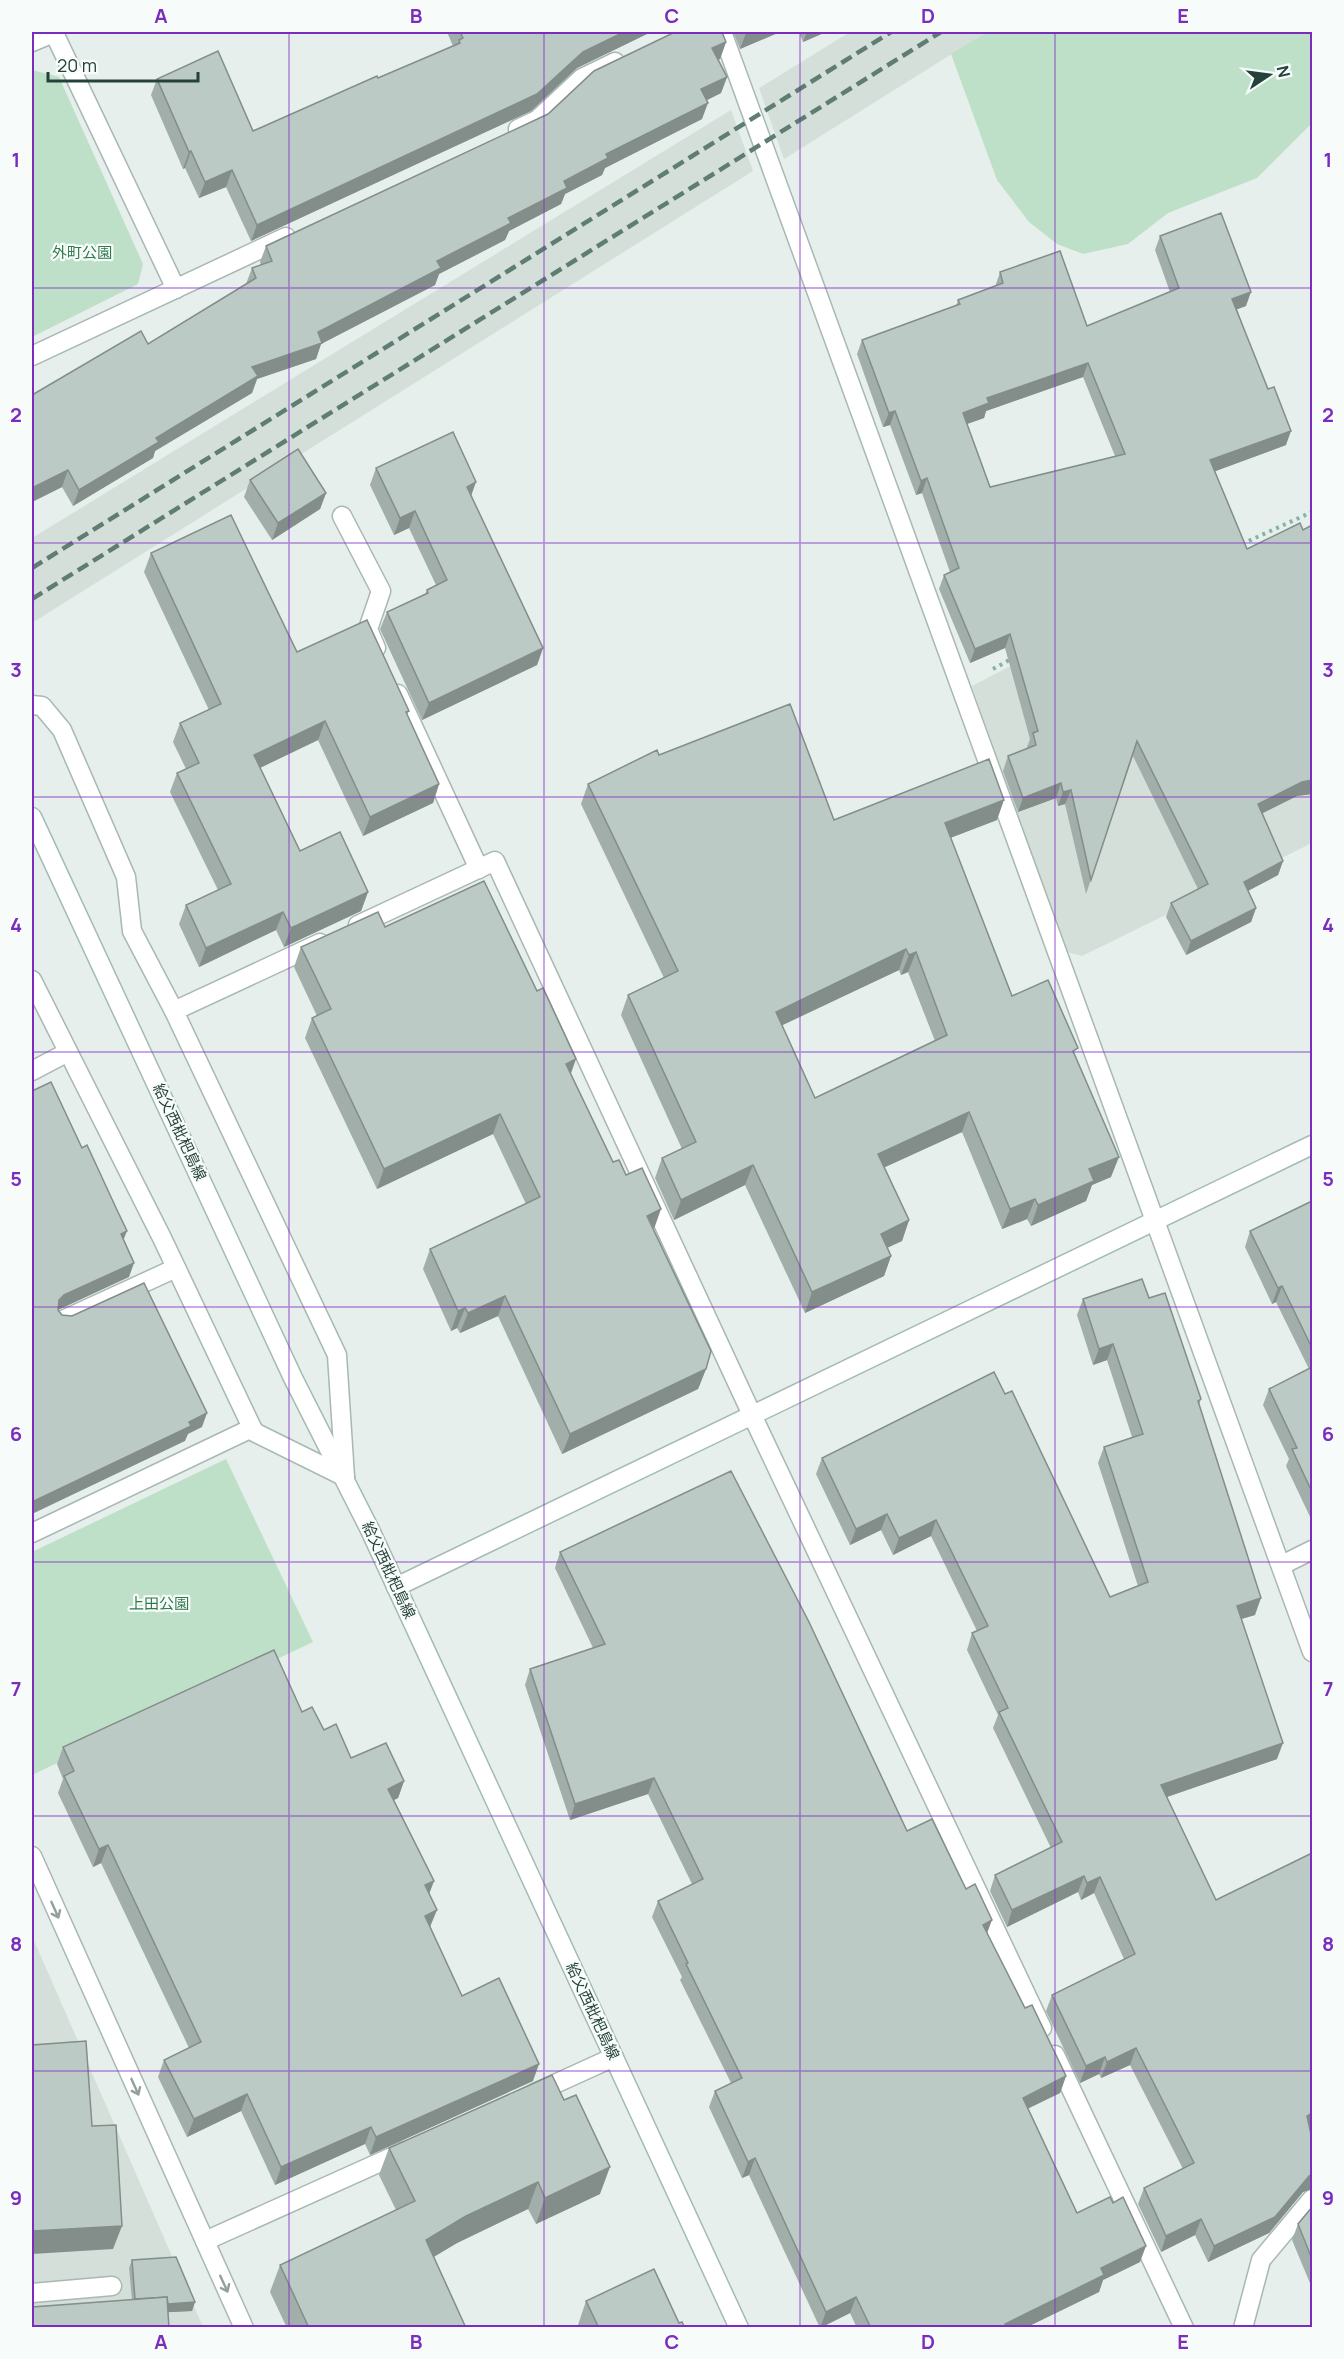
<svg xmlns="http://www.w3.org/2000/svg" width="1344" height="2359" font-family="Manrope,'Noto Sans JP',sans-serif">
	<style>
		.built { fill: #d4dfda }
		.green { fill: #bfe0c8 }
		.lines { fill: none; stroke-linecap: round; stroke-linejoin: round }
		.lane-casing { stroke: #a8b8b2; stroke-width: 21 }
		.street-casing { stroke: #a8b8b2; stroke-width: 21 }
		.secondary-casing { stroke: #a4bbb3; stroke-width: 21 }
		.path { stroke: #86b3a5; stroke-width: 4; stroke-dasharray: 3 4.5; stroke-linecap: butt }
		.lane { stroke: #fff; stroke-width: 18 }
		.street { stroke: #fff; stroke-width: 18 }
		.secondary { stroke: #fff; stroke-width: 18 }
		.rail { stroke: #5f7d75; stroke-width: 4.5; stroke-dasharray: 12 6; stroke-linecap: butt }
		.wall { fill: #a1aea9; fill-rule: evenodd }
		.shaded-wall { fill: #838d89 }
		.building { fill: #bbcac4; stroke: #838d89; stroke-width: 1.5; fill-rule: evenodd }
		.oneway { stroke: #92a09c }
		.grid { fill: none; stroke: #7b2cbf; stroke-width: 1.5; stroke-opacity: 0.55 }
		.labels { text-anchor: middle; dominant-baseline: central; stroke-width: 4.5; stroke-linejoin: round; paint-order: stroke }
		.park-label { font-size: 15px; fill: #2d7a4b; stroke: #f7fbf9 }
		.street-label { font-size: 15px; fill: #24423a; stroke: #f7fbf9 }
		.neatline { fill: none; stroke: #7b2cbf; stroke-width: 2 }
		.grid-label { font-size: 20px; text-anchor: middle; font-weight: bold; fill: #7b2cbf }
	</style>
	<rect width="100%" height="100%" fill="#e6efeb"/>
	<g class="built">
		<polygon points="850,32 987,32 784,159 759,88"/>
		<polygon points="731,110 753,171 32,623 32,538"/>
		<polygon points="1312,559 1312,843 1082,956 1063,951 972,686 1173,581"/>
		<polygon points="32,1936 203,2327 32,2327"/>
	</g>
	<g class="green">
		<polygon points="987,32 1312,32 1312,123 1257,178 1168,213 1128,244 1083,254 1057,244 1029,222 997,180 951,54"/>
		<polygon points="32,70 59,77 143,264 138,284 32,337"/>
		<polygon points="226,1459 313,1642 32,1775 32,1552"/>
	</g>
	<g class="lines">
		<g class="lane-casing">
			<g id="lane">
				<polyline points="342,516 381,591 368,629 376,648"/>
				<polyline points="398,694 479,869"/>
				<polyline points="63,1320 176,1268"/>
				<polyline points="32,2293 112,2286"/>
			</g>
		</g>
		<g class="street-casing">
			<g id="street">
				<polyline points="722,32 1312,1652"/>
				<polyline points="54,33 176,289"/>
				<polyline points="32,42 56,32"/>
				<polyline points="518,129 537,120 582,78 615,62"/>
				<polyline points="32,356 286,237"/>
				<polyline points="32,705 42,706 62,730 126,877 132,931 174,1011 337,1355 345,1477"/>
				<polyline points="358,925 495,861 753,1417 1042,2028"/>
				<polyline points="32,980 162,1238 254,1432 345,1477"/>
				<polyline points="174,1011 320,943"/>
				<polyline points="32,1071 68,1052"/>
				<polyline points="32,1533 252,1428"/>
				<polyline points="1282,1565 1312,1550"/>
				<polyline points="32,1856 244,2328"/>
				<polyline points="1055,2055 1184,2328"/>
				<polyline points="535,2093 614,2057"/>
				<polyline points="205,2241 405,2151"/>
				<polyline points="1243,2328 1261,2260 1312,2199"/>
			</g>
		</g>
		<g class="secondary-casing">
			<g id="secondary">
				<polyline points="32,817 293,1378 370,1530 739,2328"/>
				<polyline points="396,1587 1312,1145"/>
			</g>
		</g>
		<g class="path">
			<polyline points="1242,544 1312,512"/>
			<polyline points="993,669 1013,658"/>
		</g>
		<use href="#lane" class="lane"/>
		<use href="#street" class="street"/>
		<use href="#secondary" class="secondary"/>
		<g class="rail">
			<polyline points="32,568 891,32"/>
			<polyline points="32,599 941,32"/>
		</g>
	</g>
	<g class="wall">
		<polygon points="447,32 651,32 577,68 531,111 251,241 226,187 199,198 185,168 183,169 151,95 157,79 253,131 453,46"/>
		<polygon points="733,32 780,32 740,49"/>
		<polygon points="799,32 826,32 803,42"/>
		<polygon points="726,42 720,59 718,60 727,77 721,93 707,100 702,119 605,168 602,175 565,194 561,204 509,231 505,240 439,274 435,285 321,344 316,359 257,379 252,393 155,451 153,458 73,506 62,487 32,502 148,344 246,284 252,268 261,265 260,262 266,246"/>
		<path d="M 1160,236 L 1246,306 L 1237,309 L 1286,445 L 1215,471 L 1247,549 L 1303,530 L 1312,525 L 1312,794 L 1297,796 L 1262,813 L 1283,861 L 1278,875 L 1248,891 L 1256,908 L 1251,922 L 1186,955 L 1166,917 L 1171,903 L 1198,889 L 1133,756 L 1086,894 L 1065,804 L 1058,806 L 1056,798 L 1018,812 L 1003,771 L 1008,756 L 1028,748 L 1027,747 L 1030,739 L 1005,648 L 970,663 L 939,589 L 944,575 L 950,572 L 922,493 L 916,495 L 890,425 L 883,427 L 857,354 L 862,340 L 956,306 L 958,300 L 995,287 L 1000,272 L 1087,326 L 1170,292 L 1155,250 ZM 1083,377 L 1115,456 L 990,487 L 967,424 L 984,418 L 986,411 Z"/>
		<polygon points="376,468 471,495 543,648 537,665 422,720 380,629 387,612 425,594 427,590 436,585 409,528 394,535 370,485"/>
		<polygon points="250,480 326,493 320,509 272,540 244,497"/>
		<polygon points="151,553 297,652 409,711 407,715 439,784 433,803 363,836 318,740 260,768 300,851 368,892 361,911 284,947 276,930 199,967 179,924 186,905 218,890 170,792 177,773 186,769 173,742 180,723 209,710 144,572"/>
		<path d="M 659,755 L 834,820 L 997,820 L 950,838 L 1012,996 L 1076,1056 L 1111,1177 L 1092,1185 L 1086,1201 L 1031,1226 L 1027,1219 L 1002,1229 L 962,1132 L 884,1167 L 909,1220 L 902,1241 L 887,1248 L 891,1256 L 884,1276 L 805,1313 L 745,1185 L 674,1220 L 655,1178 L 662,1158 L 682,1149 L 621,1015 L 628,995 L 664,978 L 581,804 L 588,784 ZM 899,970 L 901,975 L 908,972 L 935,1041 L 815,1098 L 782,1025 Z"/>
		<polygon points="385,927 571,1074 613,1162 653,1230 706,1369 698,1389 562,1454 498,1316 460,1333 457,1328 451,1331 423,1269 430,1249 526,1204 493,1134 377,1189 305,1038 312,1018 317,1016 294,967 301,947"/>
		<polygon points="1312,1201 1312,1521 1286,1466 1289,1459 1263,1405 1269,1389 1309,1369 1276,1302 1272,1304 1245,1247 1250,1231"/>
		<polygon points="1149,1298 1201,1399 1199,1405 1255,1615 1241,1619 1277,1759 1167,1797 1216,1900 1312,1853 1312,2126 1310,2128 1312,2139 1312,2189 1303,2192 1269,2233 1208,2262 1195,2235 1161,2252 1138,2204 1144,2188 1183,2169 1130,2065 1101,2078 1099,2074 1080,2083 1046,2011 1052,1995 1124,1959 1094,1893 1081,1900 1078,1892 1007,1927 990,1891 995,1875 1051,1848 993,1728 998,1715 967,1650 972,1633 977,1631 931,1536 893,1555 881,1530 850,1545 816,1474 822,1458 1110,1597 1138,1586 1098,1463 1104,1447 1132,1437 1107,1360 1093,1365 1077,1315 1083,1299"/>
		<polygon points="560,1552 907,1831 987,1934 1025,2008 1066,2076 1060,2093 1028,2108 1077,2213 1140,2262 1103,2280 1099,2292 1025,2328 857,2328 850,2313 820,2328 749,2175 742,2178 709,2107 715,2091 731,2083 680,1980 682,1977 652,1917 658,1901 692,1884 648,1794 570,1820 525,1685 530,1669 593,1648 555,1568"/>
		<polygon points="302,1712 324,1730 351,1758 404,1781 398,1798 394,1800 434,1881 429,1894 430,1927 462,1996 533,2081 370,2155 365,2144 275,2185 241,2111 187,2137 158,2077 164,2060 189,2048 101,1863 93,1867 58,1793 63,1779 57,1764 63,1747"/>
		<polygon points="389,2148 600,2194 536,2224 528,2209 457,2243 434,2257 466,2328 287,2328 270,2292 280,2265 396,2210 379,2175"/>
		<polygon points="1312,2207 1312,2288 1292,2240 1298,2224"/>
		<polygon points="132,2260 195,2302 192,2311 168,2312 132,2300 129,2268"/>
		<polygon points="586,2301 679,2323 685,2328 577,2328"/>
	</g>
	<g class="shaded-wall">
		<polygon points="624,32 651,32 577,68 531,111 251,241 257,225 583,52"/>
		<polygon points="750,32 780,32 740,49 746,33"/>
		<polygon points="807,32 826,32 803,42"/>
		<polygon points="726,42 720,59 706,65 712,48"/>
		<polygon points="727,77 721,93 695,106 701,89"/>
		<polygon points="708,103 702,119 605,168 602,175 565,194 561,204 509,231 505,240 439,274 435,285 321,344 316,359 257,379 252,393 155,451 153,458 73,506 79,490 156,438 252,367 318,332 437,261 508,218 606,154"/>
		<polygon points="191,151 185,168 183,169 189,152"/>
		<polygon points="232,170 226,187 199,198 205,182"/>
		<polygon points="1251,292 1246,306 1227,313 1232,299"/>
		<polygon points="1088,363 1083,377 986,411 984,418 958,427 963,413 987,398"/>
		<polygon points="895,411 890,425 883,427 889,413"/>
		<polygon points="1291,431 1286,445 1205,475 1210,460"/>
		<polygon points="68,470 62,487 32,502 32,488"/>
		<polygon points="927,478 922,493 916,495 921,481"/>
		<polygon points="476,482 470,499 467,487"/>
		<polygon points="326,493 320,509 272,540 278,523"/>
		<polygon points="415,511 409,528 394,535 400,518"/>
		<polygon points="1010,634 1005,648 970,663 975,649"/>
		<polygon points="543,648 537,665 422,720 429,703"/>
		<polygon points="325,721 318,740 247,774 254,755"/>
		<polygon points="1312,780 1312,794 1297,796 1253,818 1258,804 1302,782"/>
		<polygon points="1061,783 1056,798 1018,812 1023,798"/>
		<polygon points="439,784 433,803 363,836 370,817"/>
		<polygon points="1071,790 1065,804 1058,806 1063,792"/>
		<polygon points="1004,800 997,820 937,843 945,823"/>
		<polygon points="1283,861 1278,875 1238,896 1244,882"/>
		<polygon points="368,892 361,911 284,947 291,928"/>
		<polygon points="1256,908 1251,922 1186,955 1191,941"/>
		<polygon points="283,912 276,930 199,967 206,948"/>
		<polygon points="906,949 899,970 768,1032 776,1012"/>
		<polygon points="916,952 908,972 901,975 909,955"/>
		<polygon points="576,1059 569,1079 566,1064"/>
		<polygon points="969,1112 962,1132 870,1174 878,1154"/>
		<polygon points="500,1114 493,1134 377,1189 384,1169"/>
		<polygon points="1119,1157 1111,1177 1092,1185 1086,1201 1031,1226 1038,1205 1089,1169"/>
		<polygon points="753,1165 745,1185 674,1220 681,1200"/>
		<polygon points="1035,1199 1027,1219 1002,1229 1010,1209"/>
		<polygon points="661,1209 654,1229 647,1216"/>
		<polygon points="909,1220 902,1241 873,1254 881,1234"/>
		<polygon points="127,1231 121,1246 121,1234"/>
		<polygon points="891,1256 884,1276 805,1313 812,1292"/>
		<polygon points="134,1263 129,1277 58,1310 59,1300 64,1295"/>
		<polygon points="1282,1286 1276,1302 1272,1304 1278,1288"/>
		<polygon points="505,1296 498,1316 460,1333 468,1313"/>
		<polygon points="465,1308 457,1328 451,1331 458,1311"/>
		<polygon points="1113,1344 1107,1360 1093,1365 1099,1349"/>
		<polygon points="706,1369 698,1389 562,1454 570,1434"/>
		<polygon points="207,1413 202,1427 188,1434 185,1441 32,1514 32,1502"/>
		<polygon points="887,1514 881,1530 850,1545 856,1529"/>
		<polygon points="936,1520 931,1536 893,1555 899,1538"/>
		<polygon points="1261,1598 1255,1615 1231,1622 1237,1606"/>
		<polygon points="1283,1743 1277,1759 1155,1801 1161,1785"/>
		<polygon points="654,1778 648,1794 570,1820 575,1804"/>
		<polygon points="404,1781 398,1798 382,1806 388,1789"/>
		<polygon points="108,1845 101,1863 93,1867 99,1849"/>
		<polygon points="1084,1876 1078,1892 1007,1927 1012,1910"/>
		<polygon points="1100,1877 1094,1893 1081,1900 1087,1883"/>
		<polygon points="434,1881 427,1899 425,1885"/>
		<polygon points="437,1910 430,1927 425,1916"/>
		<polygon points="992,1920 986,1936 983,1925"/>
		<polygon points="1136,2048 1130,2065 1101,2078 1107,2062"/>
		<polygon points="1105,2057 1099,2074 1080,2083 1086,2066"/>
		<polygon points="539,2064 533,2081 370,2155 376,2137"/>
		<polygon points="1066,2076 1060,2093 1017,2114 1023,2098"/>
		<polygon points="247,2094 241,2111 187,2137 194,2119"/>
		<polygon points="1312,2113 1312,2126 1301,2132 1307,2116"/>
		<polygon points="371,2127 365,2144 275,2185 281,2167"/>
		<polygon points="755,2158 749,2175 742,2178 748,2162"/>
		<polygon points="610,2167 600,2194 536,2224 545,2198"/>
		<polygon points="1312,2174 1312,2189 1303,2192 1269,2233 1208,2262 1214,2246 1309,2176"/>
		<polygon points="538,2182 528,2209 457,2243 416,2267 426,2240 466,2216"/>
		<polygon points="1201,2219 1195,2235 1161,2252 1166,2236"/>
		<polygon points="122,2226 113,2249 32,2254 32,2231"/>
		<polygon points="1146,2246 1140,2262 1103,2280 1099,2292 1025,2328 1004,2328 1005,2324 1101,2268"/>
		<polygon points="856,2297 850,2313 820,2328 826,2312"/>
		<polygon points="195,2302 192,2311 133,2314 136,2306"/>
	</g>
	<g class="building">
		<polygon points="460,32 624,32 583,52 537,94 257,225 232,170 205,182 191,151 189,152 157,79 218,51 253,131 377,76 378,78 460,43 459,40 463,38"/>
		<polygon points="675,32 722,32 726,42 712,48 727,77 701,89 708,103 606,154 608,158 564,181 567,188 508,218 511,223 437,261 441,268 318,332 322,343 252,367 258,376 156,438 159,442 79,490 68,470 32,488 32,395 141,331 148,344 256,278 252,268 272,261 266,246 548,114 594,71"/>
		<path d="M 1221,213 L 1251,292 L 1232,299 L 1268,389 L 1274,387 L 1291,431 L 1210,460 L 1247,549 L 1300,523 L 1303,530 L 1312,525 L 1312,780 L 1302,782 L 1258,804 L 1283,861 L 1244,882 L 1256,908 L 1191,941 L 1171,903 L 1208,884 L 1137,741 L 1091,880 L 1071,790 L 1063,792 L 1061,783 L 1023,798 L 1008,756 L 1036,745 L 1033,733 L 1038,731 L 1010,634 L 975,649 L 944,575 L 959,568 L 927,478 L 921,481 L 895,411 L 889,413 L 862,340 L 960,304 L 958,300 L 1003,283 L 1000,272 L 1060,251 L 1087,326 L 1179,288 L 1160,236 ZM 1088,363 L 1125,454 L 990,487 L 963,413 L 989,403 L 987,398 Z"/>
		<polygon points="453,432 476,482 467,487 543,648 429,703 387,612 428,593 427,590 447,580 415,511 400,518 376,468"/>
		<polygon points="298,449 326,493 278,523 250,480"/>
		<polygon points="231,515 297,652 367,620 409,711 406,712 439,784 370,817 325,721 254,755 300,851 340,832 368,892 291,928 283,912 206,948 186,905 231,884 177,773 199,763 180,723 221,704 151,553"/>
		<path d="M 790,704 L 834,820 L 989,759 L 1004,800 L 945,823 L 1012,996 L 1048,980 L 1078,1048 L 1073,1051 L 1119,1157 L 1089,1169 L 1094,1181 L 1038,1205 L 1035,1199 L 1010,1209 L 969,1112 L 878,1154 L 909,1220 L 881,1234 L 891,1256 L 812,1292 L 753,1165 L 681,1200 L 662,1158 L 696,1142 L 628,995 L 678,971 L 588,784 L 657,750 L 659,755 ZM 906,949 L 909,955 L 916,952 L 947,1035 L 815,1098 L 776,1012 Z"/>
		<polygon points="484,881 537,991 543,988 576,1059 566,1064 613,1162 619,1160 626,1175 642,1168 661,1209 647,1216 711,1351 706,1369 570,1434 505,1296 468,1313 465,1308 458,1311 430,1249 540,1197 500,1114 384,1169 312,1018 331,1009 301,947 378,912 385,927"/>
		<polygon points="51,1082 82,1148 87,1145 117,1210 127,1231 121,1234 134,1263 64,1295 59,1300 58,1310 62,1315 72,1316 144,1283 207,1413 189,1422 191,1426 32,1502 32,1091"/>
		<polygon points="1312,1201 1312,1348 1282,1286 1278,1288 1250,1231"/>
		<polygon points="1142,1279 1149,1298 1165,1293 1201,1399 1198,1401 1261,1598 1237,1606 1283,1743 1161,1785 1216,1900 1312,1853 1312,2113 1307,2116 1312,2139 1312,2174 1309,2176 1275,2217 1214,2246 1201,2219 1166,2236 1144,2188 1194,2163 1136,2048 1107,2062 1105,2057 1086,2066 1052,1995 1135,1954 1100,1877 1087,1883 1084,1876 1012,1910 995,1875 1062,1842 999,1712 1008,1708 972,1633 988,1626 936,1520 899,1538 887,1514 856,1529 822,1458 994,1372 1005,1394 1012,1391 1110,1597 1148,1582 1104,1447 1143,1434 1113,1344 1099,1349 1083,1299"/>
		<polygon points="1312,1367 1312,1492 1292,1449 1297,1448 1269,1389"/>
		<polygon points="731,1471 809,1622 907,1831 932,1819 966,1889 975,1884 992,1920 983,1925 1025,2008 1032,2005 1066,2076 1023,2098 1077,2213 1110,2197 1113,2203 1123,2197 1146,2246 1101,2268 1104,2275 1005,2324 1007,2328 871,2328 856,2297 826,2312 755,2158 748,2162 715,2091 742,2078 686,1964 688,1963 658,1901 703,1879 654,1778 575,1804 530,1669 605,1644 560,1552"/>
		<polygon points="274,1650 302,1712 312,1707 324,1730 336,1724 351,1758 386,1743 404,1781 388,1789 434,1881 425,1885 437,1910 425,1916 462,1996 499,1978 539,2064 376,2137 371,2127 281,2167 247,2094 194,2119 164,2060 201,2042 108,1845 99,1849 64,1776 74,1771 63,1747"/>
		<polygon points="86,2041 92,2126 116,2125 122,2226 32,2231 32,2045"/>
		<polygon points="552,2075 564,2100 576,2095 610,2167 545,2198 538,2182 466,2216 426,2240 466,2328 309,2328 280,2265 415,2201 389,2148"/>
		<polygon points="1312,2207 1312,2259 1298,2224"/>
		<polygon points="176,2257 195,2302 168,2304 167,2297 135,2299 132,2260"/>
		<polygon points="654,2269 679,2323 682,2322 685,2328 599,2328 586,2301"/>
		<polygon points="167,2297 169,2328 32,2328 32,2307"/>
	</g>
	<defs><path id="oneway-shaft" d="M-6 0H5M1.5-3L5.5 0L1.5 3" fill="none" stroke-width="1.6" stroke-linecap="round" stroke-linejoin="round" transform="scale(1.5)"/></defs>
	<g class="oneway">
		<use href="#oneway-shaft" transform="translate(55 1910) rotate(66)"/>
		<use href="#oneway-shaft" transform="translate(135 2087) rotate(66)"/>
		<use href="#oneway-shaft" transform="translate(224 2284) rotate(65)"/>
	</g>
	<path class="grid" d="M 289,32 L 289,2328M 544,32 L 544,2328M 800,32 L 800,2328M 1055,32 L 1055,2328M 32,288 L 1312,288M 32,543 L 1312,543M 32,797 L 1312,797M 32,1052 L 1312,1052M 32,1307 L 1312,1307M 32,1562 L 1312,1562M 32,1816 L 1312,1816M 32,2071 L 1312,2071"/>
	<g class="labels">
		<g class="park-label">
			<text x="82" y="252">外町公園</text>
			<text x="159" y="1603">上田公園</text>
		</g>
		<g class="street-label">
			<text transform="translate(180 1132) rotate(65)">給父西枇杷島線</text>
			<text transform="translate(389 1570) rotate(65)">給父西枇杷島線</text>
			<text transform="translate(593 2011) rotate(65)">給父西枇杷島線</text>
		</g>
	</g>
	<rect width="1344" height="2359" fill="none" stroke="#f7fbf9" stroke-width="66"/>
	<g transform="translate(1269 75) rotate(77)" stroke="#f7fbf9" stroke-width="4.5" paint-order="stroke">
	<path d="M0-4.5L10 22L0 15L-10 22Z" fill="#24423a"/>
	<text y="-9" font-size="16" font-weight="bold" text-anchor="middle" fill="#24423a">N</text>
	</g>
	<path d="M48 72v9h150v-9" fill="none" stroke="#24423a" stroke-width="3"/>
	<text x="57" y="72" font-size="18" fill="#24423a" stroke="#f7fbf9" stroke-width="4.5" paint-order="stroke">20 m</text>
	<rect x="33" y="33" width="1278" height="2293" class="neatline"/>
	<g class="grid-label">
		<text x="161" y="23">A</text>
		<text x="416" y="23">B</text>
		<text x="672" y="23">C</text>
		<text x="928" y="23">D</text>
		<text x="1183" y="23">E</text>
		<text x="16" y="167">1</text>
		<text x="1328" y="167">1</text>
		<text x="16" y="422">2</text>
		<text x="1328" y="422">2</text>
		<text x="16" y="677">3</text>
		<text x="1328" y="677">3</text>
		<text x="16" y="932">4</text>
		<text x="1328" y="932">4</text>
		<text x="16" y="1186">5</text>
		<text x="1328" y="1186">5</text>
		<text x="16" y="1441">6</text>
		<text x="1328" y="1441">6</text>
		<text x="16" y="1696">7</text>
		<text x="1328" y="1696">7</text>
		<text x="16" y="1951">8</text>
		<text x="1328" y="1951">8</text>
		<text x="16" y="2205">9</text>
		<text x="1328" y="2205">9</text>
		<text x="161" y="2349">A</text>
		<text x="416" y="2349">B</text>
		<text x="672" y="2349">C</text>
		<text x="928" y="2349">D</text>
		<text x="1183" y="2349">E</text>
	</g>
</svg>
